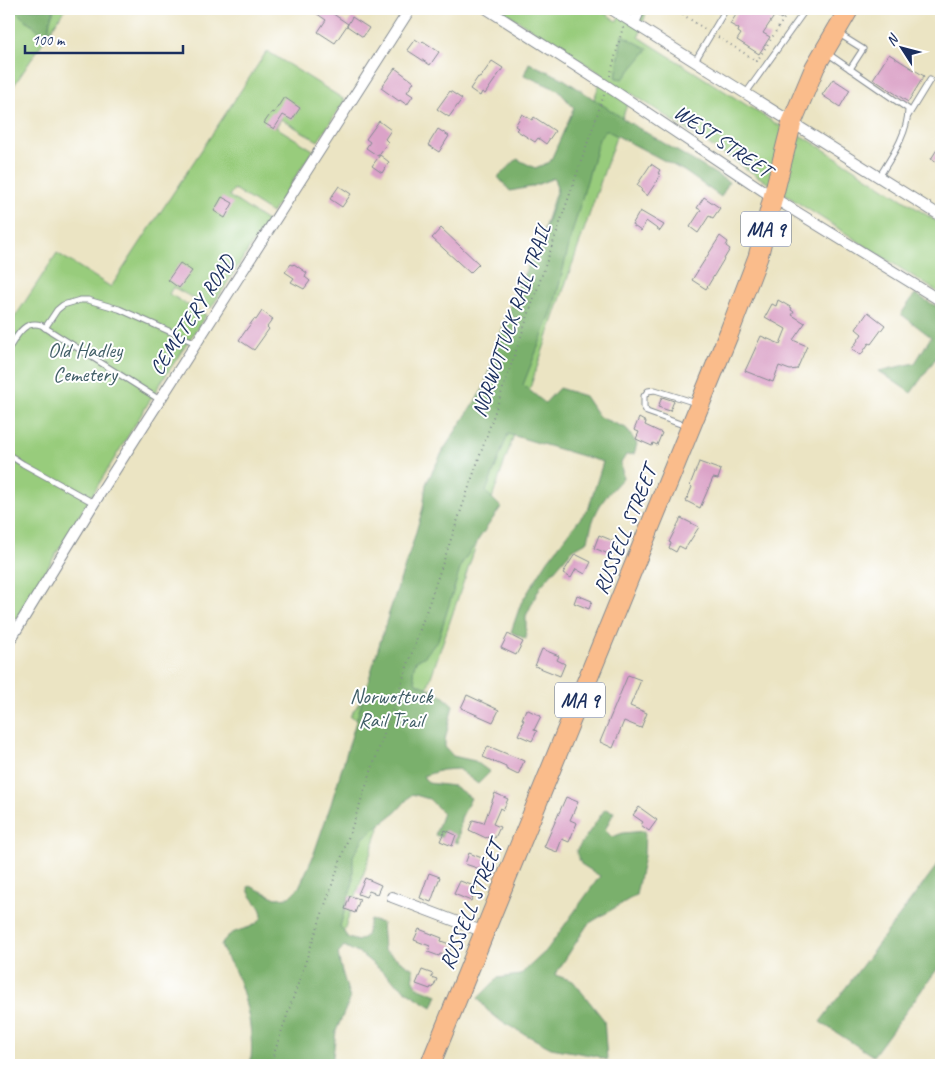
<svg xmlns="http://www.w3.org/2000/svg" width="950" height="1074" font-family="Caveat,sans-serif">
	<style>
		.green { fill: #98cc7c; stroke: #5a7e6d }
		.forest { fill: #7ab06c; stroke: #4a7065 }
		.building { fill: #dba3c8 }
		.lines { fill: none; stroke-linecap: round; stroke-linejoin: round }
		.lane-casing { stroke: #838a90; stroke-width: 7 }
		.street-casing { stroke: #838a90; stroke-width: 12 }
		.highway-casing { stroke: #838a90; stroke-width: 21 }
		.path { stroke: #838a90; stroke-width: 2; stroke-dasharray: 1 4; stroke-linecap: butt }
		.lane { stroke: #fff; stroke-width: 5 }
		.street { stroke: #fff; stroke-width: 10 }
		.highway { stroke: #fabc8b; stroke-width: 19 }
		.labels { text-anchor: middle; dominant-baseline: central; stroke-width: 4; stroke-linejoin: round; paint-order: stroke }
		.shield { fill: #fff; stroke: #5f6d8e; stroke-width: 1 }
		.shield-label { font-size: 20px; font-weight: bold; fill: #1b2f5e }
		.street-label { font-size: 21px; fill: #1b2f5e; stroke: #fff }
		.park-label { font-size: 21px; fill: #405e67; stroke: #fff }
	</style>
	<rect width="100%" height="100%" fill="#fff"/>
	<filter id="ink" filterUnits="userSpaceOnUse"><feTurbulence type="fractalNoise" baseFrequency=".02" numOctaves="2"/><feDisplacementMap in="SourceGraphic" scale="10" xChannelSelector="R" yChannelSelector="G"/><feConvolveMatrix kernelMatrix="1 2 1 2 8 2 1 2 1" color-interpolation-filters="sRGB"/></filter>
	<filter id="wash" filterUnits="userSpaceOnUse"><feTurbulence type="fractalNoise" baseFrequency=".0096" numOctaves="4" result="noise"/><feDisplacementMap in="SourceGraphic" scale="20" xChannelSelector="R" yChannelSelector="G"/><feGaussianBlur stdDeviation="1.12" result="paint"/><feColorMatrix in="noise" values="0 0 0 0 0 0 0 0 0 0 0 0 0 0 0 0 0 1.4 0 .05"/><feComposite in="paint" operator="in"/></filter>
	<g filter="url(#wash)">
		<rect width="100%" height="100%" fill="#ebe4c3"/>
		<g class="green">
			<polygon points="9,9 65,9 13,87 9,84"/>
			<polygon points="500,9 598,9 617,21 622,9 647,9 639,37 778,125 809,140 941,224 941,294 792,199 631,93 298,1065 255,1065 372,730 350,716 407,634 526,285 574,135 589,112 603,75"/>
			<polygon points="267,51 345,100 318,141 281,119 276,127 313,150 272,213 234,189 229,196 267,221 211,308 173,287 169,294 206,315 158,387 9,631 9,326 57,253 111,287"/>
		</g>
		<g class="forest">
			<path d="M 15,9 L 52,9 L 54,10 L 50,20 L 48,35 L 41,34 C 32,21 23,22 15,9 Z"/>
			<polygon points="622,35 648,49 623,79 616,78"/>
			<path d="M 529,63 L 562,78 L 630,123 L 729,182 L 721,197 L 684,171 L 606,130 L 599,139 L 572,233 L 554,306 L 523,385 L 545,403 L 559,388 L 585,396 L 599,417 L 626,428 L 637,444 L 634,454 L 626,455 L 621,463 L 623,478 C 601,501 594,510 588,541 L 572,550 L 540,587 L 526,616 L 526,639 L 511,632 L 521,603 L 548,560 L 589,507 L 603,462 L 508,434 L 486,492 L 501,507 L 462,563 L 438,640 L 425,656 L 415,662 L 413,673 L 416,683 L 438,692 L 453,705 L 445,740 L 445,747 L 453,756 L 475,761 L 490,772 L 478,784 L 458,769 L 442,770 L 423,776 L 428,783 L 454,786 L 471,798 L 461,818 L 458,843 L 435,835 L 443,813 L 429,799 L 412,794 L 397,811 L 364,837 L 353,856 L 353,882 L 340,926 L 348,938 L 358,941 L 366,936 L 370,920 L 382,923 L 384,950 L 413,969 L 413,978 L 417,987 L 437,995 L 432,1007 L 409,993 L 362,955 L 344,946 L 338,953 L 340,964 L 350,999 L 336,1031 L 332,1065 L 250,1065 C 255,1039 247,1001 237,976 C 234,967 222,952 221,945 C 232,924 252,934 262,917 C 263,905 248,898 248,887 L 250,886 L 276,898 L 289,897 L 299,887 L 312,859 L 331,804 L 388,616 L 413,542 L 423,508 L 426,484 L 444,449 L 483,389 L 512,299 L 541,239 L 558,192 L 554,178 L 531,187 L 510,191 L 498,177 L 517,159 L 535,168 L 550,162 L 574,108 L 558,90 L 524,75 Z"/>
			<polygon points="915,294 941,309 941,351 911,393 879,371 915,363 931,337 901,314"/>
			<polygon points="605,809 614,812 605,830 612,837 623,833 645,831 644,856 636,895 588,924 555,975 573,981 604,1020 607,1060 596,1056 551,1048 502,1022 487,1010 478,998 498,978 520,975 546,951 600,876 581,864 576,851"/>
			<polygon points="941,860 941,964 873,1056 820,1022"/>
		</g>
		<g id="blocks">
			<g class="building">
				<polygon points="310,9 326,9 348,24 335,43 318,32 326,20"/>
				<polygon points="740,9 788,9 781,19 775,15 763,33 770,37 759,54 737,40 741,34 738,32 739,29 730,24"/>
				<polygon points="352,17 369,28 363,37 347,26"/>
				<polygon points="415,39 421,43 423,41 439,52 430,65 407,50"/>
				<polygon points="889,54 924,76 908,102 873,79"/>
				<polygon points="492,61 503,68 485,94 482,92 480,96 470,89 478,77 480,78"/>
				<polygon points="395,68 414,82 407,92 413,96 407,105 400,100 399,101 381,88"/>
				<polygon points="833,79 850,90 840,107 822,95"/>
				<polygon points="450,91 462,99 449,117 437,109"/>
				<polygon points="284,97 300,108 292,120 283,115 274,129 264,123 272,112 274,113"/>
				<polygon points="522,114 532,120 534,117 555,131 546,144 538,138 535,142 516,130 518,128 515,126"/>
				<polygon points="379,121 391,130 385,139 388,142 378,156 366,148 370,142 366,139"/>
				<polygon points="438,129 449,136 439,152 428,145"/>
				<polygon points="941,143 941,166 931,159"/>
				<polygon points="380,155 389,162 382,173 372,166"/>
				<polygon points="651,164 660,170 658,173 661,175 647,196 641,191 642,189 637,185"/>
				<polygon points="339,186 351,194 342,207 330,199"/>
				<polygon points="222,197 233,203 225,218 214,211"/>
				<polygon points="704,197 720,208 713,218 709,216 698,233 690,227 701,210 697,208"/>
				<polygon points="640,211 664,225 660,231 646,221 641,231 632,225"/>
				<polygon points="441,228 479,264 470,273 432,238"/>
				<polygon points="720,236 728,242 726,246 730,249 706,289 692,280"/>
				<polygon points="180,263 192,271 179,288 168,280"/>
				<polygon points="291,264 293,265 294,264 307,273 305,277 310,281 304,289 291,282 294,278 285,272"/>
				<polygon points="778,300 792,308 791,310 794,312 792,315 805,323 793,340 807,346 797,369 790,370 779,366 773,382 745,371 761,336 780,344 786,329 765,317 772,304 776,306"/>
				<polygon points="262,311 273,319 267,327 269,329 254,350 239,340 254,319 256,320"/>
				<polygon points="868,312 885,325 871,344 869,343 861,355 852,349 862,334 856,329"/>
				<polygon points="662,397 674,401 670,411 658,407"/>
				<polygon points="639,418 646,422 645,425 662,433 657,445 653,443 652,446 636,439 639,432 634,430"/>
				<polygon points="699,462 721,470 718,479 713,478 700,508 686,501 692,487 690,485"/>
				<polygon points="681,518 699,527 685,549 679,546 676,552 669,548 671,543 669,542"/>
				<polygon points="599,535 616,542 611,555 594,548"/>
				<polygon points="575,554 591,562 585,574 576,569 571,578 563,573"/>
				<polygon points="577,595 592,601 589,609 574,603"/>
				<polygon points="508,634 523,642 516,655 501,648"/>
				<polygon points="542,649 559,656 557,660 565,664 560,676 535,666"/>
				<polygon points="628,675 641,680 630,706 647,713 641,728 624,721 613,748 600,742"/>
				<polygon points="467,695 499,710 493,722 461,708"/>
				<polygon points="526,709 541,716 534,730 537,731 532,741 518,735 523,725 522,724 524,720 522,719"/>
				<polygon points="488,746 524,761 518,775 506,769 506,767 483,757"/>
				<polygon points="495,793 508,799 503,810 500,808 493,824 500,827 495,838 492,836 492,839 487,837 486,838 469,830 473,820 484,823"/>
				<polygon points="566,797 578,802 570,820 577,823 569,842 562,839 557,852 544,847"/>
				<polygon points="639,807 657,820 649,831 641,825 643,822 633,815"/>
				<polygon points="445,830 456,835 452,846 440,841"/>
				<polygon points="469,853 487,860 483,870 465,864"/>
				<polygon points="429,873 440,877 431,902 420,898"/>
				<polygon points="365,878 381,885 377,894 369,891 366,897 358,894"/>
				<polygon points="460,881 477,887 471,901 454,894"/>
				<polygon points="350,896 360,899 355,913 345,909"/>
				<polygon points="419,929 442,938 441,941 452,945 448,955 440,954 439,956 428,952 430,946 414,940"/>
				<polygon points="422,970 433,974 431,977 437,979 433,988 431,987 430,989 416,984"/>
			</g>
		</g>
	</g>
	<g filter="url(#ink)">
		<use href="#blocks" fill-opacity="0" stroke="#838a90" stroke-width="1"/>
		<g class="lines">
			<g class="lane-casing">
				<g id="lane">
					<polyline points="831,9 841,15"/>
					<polyline points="839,34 863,49 850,69"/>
					<path d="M 827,53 L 908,109 C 908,134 892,156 879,177"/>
					<polyline points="695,61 726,9"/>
					<polyline points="746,93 806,9"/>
					<polyline points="908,116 930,80"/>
					<polyline points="45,328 57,310 63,305 80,300 88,300 119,309 196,343"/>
					<path d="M 9,348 C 17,336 24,320 41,325 L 160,400"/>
					<polyline points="686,426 647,412 644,407 644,396 648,391 655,390 696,403"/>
					<polyline points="9,455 23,464 94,503"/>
				</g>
			</g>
			<g class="street-casing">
				<g id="street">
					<polyline points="487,9 607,86 774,198 941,301"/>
					<polyline points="611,9 941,216"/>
					<polyline points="634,23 640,9"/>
					<polyline points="9,642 94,503 410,9"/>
					<polyline points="392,897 484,932"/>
				</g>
			</g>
			<g class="highway-casing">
				<polyline id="highway" points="430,1065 729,333 758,257 792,122 815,67 849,9"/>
			</g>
			<g class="path">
				<polyline points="674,9 705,29"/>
				<polyline points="718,37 757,61 790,9"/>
				<polyline points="610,76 623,27"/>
				<polyline points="270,1065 604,95"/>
			</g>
			<use href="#lane" class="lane"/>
			<use href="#street" class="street"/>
			<use href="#highway" class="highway"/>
		</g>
	</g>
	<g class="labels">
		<g class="shield">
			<rect x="741" y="211.5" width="50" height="35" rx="4"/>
			<rect x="555" y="682.5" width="50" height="35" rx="4"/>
		</g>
		<g class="shield-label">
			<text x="766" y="229">MA 9</text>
			<text x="580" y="700">MA 9</text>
		</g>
		<g class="street-label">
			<text transform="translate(723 141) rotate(34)">WEST STREET</text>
			<text transform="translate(192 315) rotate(-57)">CEMETERY ROAD</text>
			<text transform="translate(511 320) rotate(-71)">NORWOTTUCK RAIL TRAIL</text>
			<text transform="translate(625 530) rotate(-68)">RUSSELL STREET</text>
			<text transform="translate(471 905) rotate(-68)">RUSSELL STREET</text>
		</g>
		<g class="park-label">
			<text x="85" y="350">Old Hadley<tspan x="85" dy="24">Cemetery</tspan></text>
			<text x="391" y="696">Norwottuck<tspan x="391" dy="24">Rail Trail</tspan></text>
		</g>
	</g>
	<rect width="950" height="1074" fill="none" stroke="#fff" stroke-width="30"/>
	<g transform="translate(902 48) rotate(306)" stroke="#ffffff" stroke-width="4" paint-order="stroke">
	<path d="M0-4L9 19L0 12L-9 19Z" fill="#1b2f5e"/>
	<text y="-8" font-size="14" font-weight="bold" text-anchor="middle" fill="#1b2f5e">N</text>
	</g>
	<path d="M25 45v8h158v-8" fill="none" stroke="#1b2f5e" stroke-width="2.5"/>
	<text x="32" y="45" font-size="15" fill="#1b2f5e" stroke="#ffffff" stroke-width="4" paint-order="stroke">100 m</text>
</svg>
